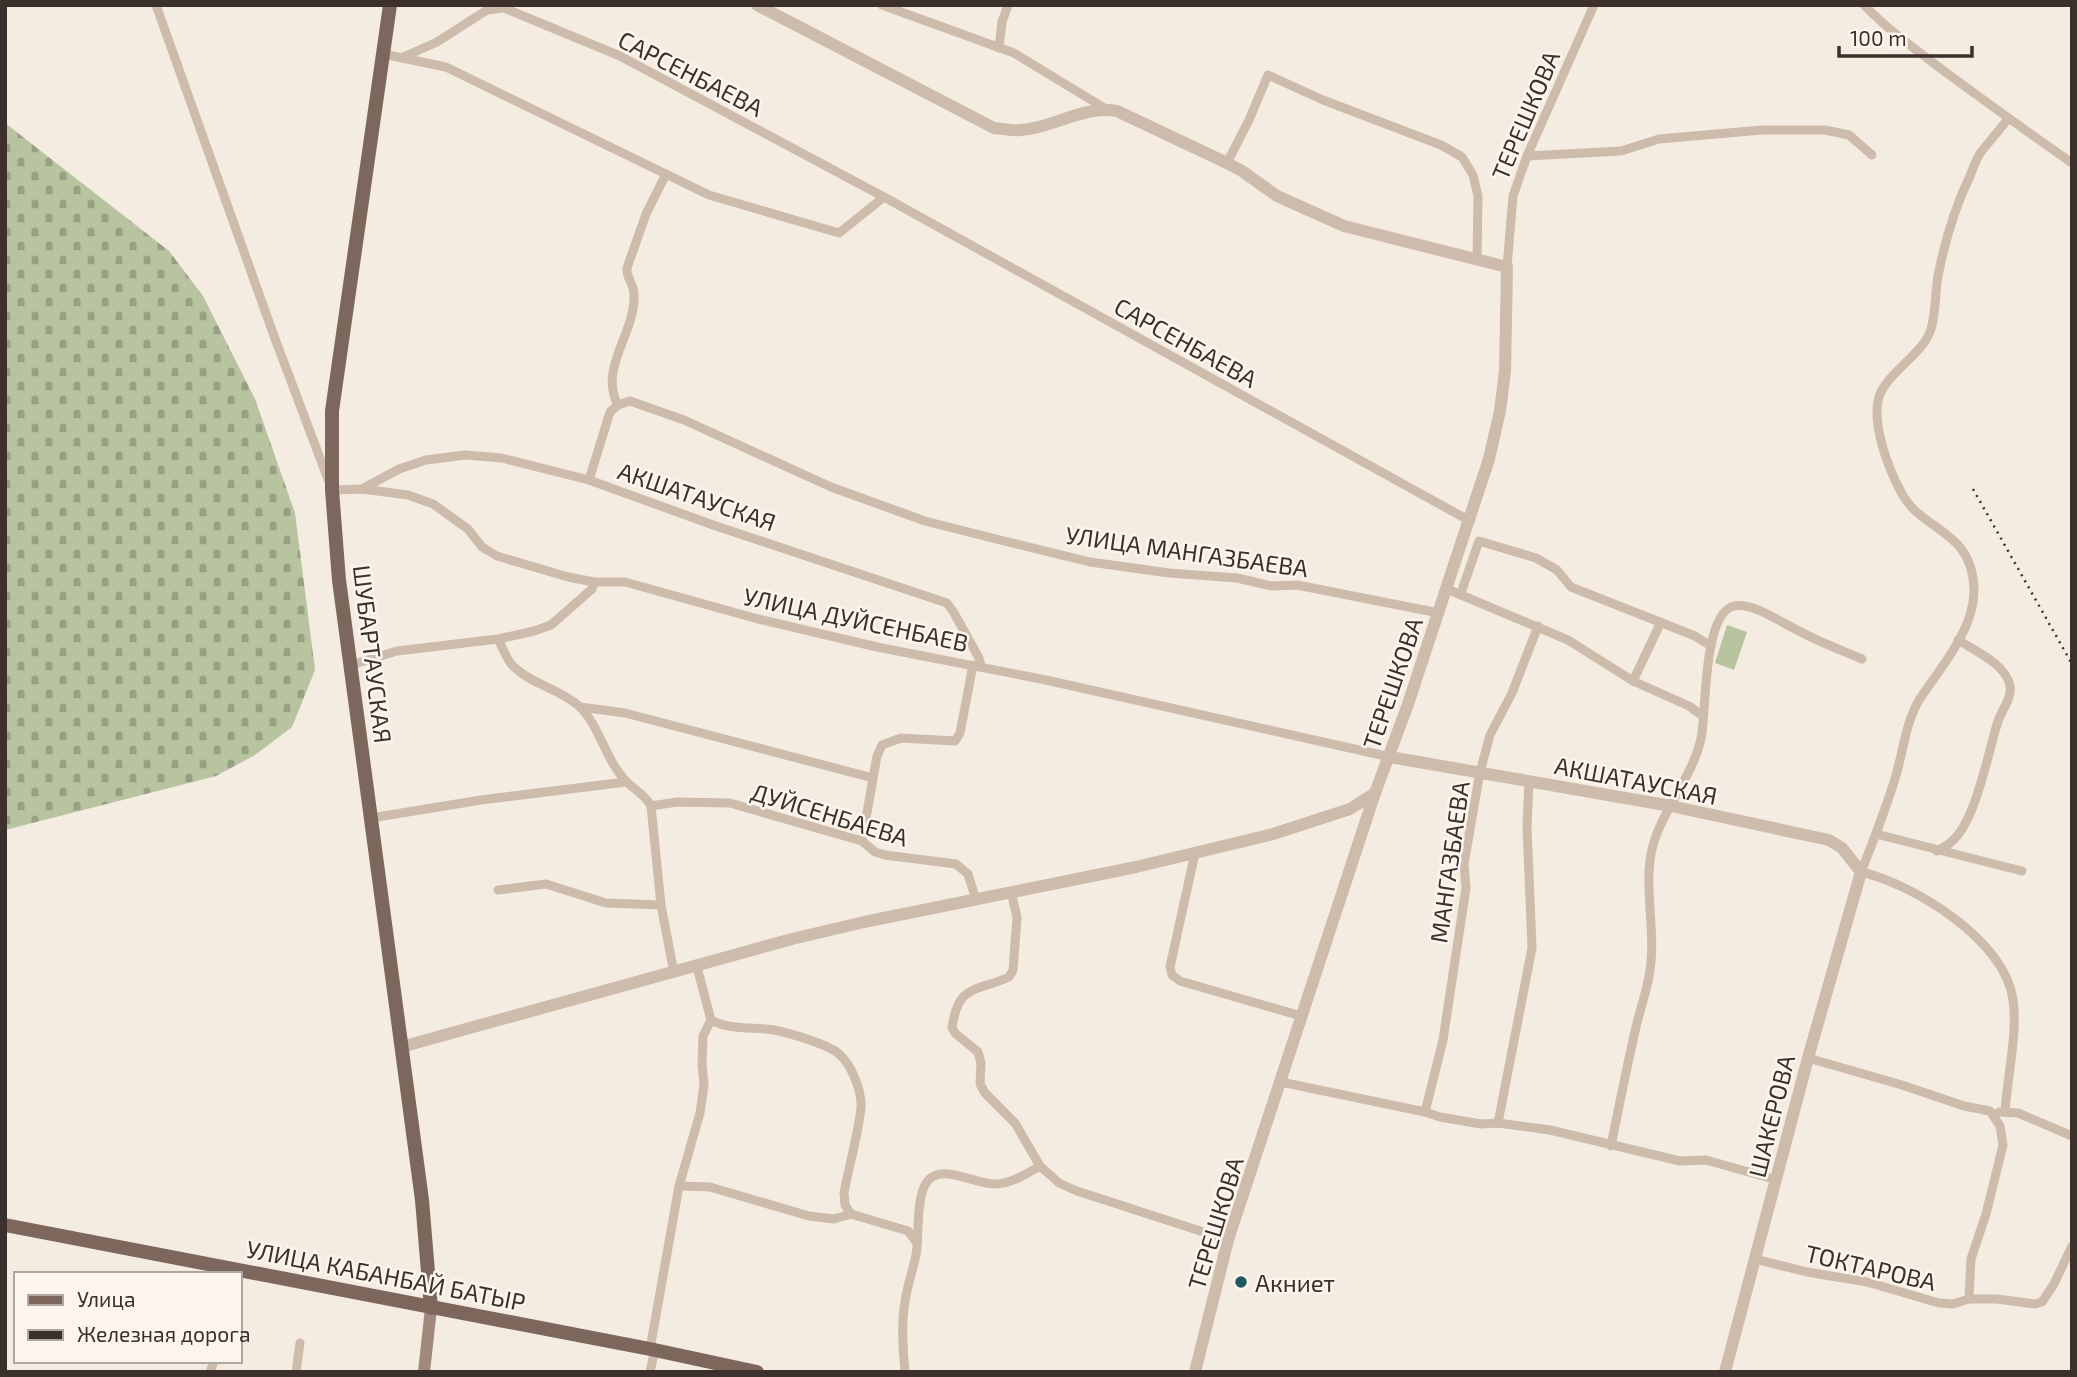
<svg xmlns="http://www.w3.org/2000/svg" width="2077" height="1377" font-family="'Exo 2',sans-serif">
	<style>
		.cemetery { fill: url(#cemetery-stones) }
		.pitch { fill: #b8c4a0 }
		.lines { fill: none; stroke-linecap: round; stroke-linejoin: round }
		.minor { stroke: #cdbbac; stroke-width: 9 }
		.tertiary { stroke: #cdbbac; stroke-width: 12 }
		.secondary { stroke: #a18a7d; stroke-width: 12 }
		.primary { stroke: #7d675c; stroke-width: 14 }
		.rail { stroke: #3b302b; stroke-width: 2.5; stroke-dasharray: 2 5; stroke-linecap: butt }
		.poi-dot { fill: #1f5a5e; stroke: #fbf5ee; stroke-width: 2.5 }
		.labels { text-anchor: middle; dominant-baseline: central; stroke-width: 5; stroke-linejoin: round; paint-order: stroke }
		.street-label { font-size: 24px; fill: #3b302b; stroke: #fbf5ee }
		.poi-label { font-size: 24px; fill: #3b302b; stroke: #fbf5ee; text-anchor: start }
	</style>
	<defs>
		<pattern id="cemetery-stones" width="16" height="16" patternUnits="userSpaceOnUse" patternTransform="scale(1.75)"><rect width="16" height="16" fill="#b8c4a0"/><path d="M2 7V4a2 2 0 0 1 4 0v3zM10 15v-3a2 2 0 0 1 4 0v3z" fill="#97a083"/></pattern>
	</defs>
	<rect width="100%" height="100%" fill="#f4ebe1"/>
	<polygon class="cemetery" points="5,123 169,251 203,296 255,399 295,513 315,670 292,727 255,755 216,776 5,830"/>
	<polygon class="pitch" points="1727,625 1747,632 1734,670 1715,663"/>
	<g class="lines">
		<g class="minor">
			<polyline points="156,5 274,336 332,490 362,489 408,495 433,504 468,529 482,547 497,556 568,577 594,582 625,582 758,619 877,647 1046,680 1390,757"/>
			<polyline points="882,5 1014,53 1106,109"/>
			<path d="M 1864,5 C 1889,31 1919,52 1948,74 C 1989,104 2030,134 2072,163"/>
			<polyline points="999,48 1002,22 1008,5"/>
			<polyline points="383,54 446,67 709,195 839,233 884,197 1470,521"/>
			<polyline points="401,58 437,42 487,10 504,8 620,56 884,197"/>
			<polyline points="1527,156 1621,151 1659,139 1762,130 1825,130 1849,135 1872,155"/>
			<polyline points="1227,163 1249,120 1268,75 1323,100 1441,145 1462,157 1473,175 1478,196 1477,259"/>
			<polyline points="1507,267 1513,196 1527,156 1594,5"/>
			<polyline points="618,405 630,401 684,420 831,487 925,521 996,539 1090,562 1169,573 1237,578 1272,586 1297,585 1439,613"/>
			<path d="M 589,480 L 610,412 L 618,405 C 598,368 636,333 634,294 C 634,284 626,278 627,268 L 646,214 L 666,174"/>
			<polyline points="362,489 399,469 426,460 465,455 502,458 589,480 713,525 947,603 954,613 979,658 981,666"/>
			<polyline points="1447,589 1568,640 1633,681 1689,706 1703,716"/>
			<polyline points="1461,593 1479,541 1536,558 1557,570 1571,587 1695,636 1711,646"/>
			<path d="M 498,639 C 503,648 507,661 514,667 C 533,685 560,689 579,706 C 600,726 605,759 625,780 C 634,790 644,793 651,806 L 661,905 L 674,973"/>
			<polyline points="351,665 397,651 498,639 534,631 551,625 592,589 594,582"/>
			<polyline points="1633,681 1661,622"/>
			<polyline points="580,707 625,713 873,778"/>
			<polyline points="651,806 677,802 730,803 862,841 875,852 885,855 956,864 968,874 976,900"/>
			<polyline points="371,818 481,800 626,782"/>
			<polyline points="1876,834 2022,871"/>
			<polyline points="862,841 877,756 882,745 901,738 955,741 960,733 973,665"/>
			<path d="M 1937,851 C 1941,848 1947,846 1951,842 C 1976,822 1988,752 1998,721 C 2002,710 2012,698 2010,686 C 2007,665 1974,650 1958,640"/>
			<polyline points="1195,853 1170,967 1172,975 1180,981 1301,1016"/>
			<polyline points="498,890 546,884 606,903 661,905"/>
			<path d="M 1011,892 L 1017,917 L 1013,970 L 1009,977 C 975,992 958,984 952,1028 L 956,1034 L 978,1052 L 981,1063 L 980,1084 L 985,1093 L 1015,1123 L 1040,1166 L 1059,1183 L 1077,1191 L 1228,1240"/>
			<path d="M 697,967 L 711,1020 C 729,1030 753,1027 774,1030 C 789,1033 828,1044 839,1054 C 852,1065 862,1092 861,1108 C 858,1136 849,1165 844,1193 L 845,1205 L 851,1214 L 908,1231 L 917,1243"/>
			<polyline points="1281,1082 1425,1112 1440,1117 1481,1124 1498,1123 1550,1130 1680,1161 1706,1160 1777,1180"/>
			<polyline points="1425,1112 1443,1040 1466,888 1464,864 1480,772 1490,735 1512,693 1538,626"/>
			<polyline points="1999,1112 2018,1113 2072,1136"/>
			<path d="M 2005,1112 C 2007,1079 2018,1032 2013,1000 C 2006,941 1914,884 1861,872 C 1873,842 1884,813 1894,782 C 1903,755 1905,721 1921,697 C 1942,666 1975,628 1974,589 C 1972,528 1921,532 1901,492 C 1888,468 1873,427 1878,401 C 1883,374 1923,356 1931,329 C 1936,312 1935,293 1938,276 C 1945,240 1954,209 1970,176 C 1973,168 1976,159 1981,152 C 1990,141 1999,130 2008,119"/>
			<polyline points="1498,1123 1532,948 1527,827 1529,781"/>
			<path d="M 1611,1146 C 1619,1106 1627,1066 1636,1027 C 1640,1010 1646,993 1649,976 C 1657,935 1644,894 1651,854 C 1659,811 1695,777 1702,733 C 1706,706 1704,619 1731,607 C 1749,599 1783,624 1799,631 C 1819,642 1841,650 1862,659"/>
			<polyline points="679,1186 710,1187 809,1216 834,1219 851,1214"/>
			<polyline points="1755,1259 1807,1272 1867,1282 1939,1303 1953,1304 1969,1299 1971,1259 1986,1214 2003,1145 2000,1126 1990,1111 1964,1106 1902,1085 1808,1058"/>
			<polyline points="1969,1299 1997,1299 2035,1304 2042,1302 2054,1284 2072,1246"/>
			<polyline points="650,1349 679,1186 700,1113 704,1085 702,1064 703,1036 711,1020"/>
			<polyline points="210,1372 214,1361"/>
			<polyline points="296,1372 300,1343"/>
			<polyline points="650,1372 655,1349"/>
			<path d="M 905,1372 C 903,1349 901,1325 905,1302 C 907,1286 913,1270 916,1255 C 920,1236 914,1188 932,1177 C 949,1167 976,1184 995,1184 C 1011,1184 1026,1174 1040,1166"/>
		</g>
		<g class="tertiary">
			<path d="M 757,5 L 994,128 C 1003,129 1012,131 1021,130 C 1053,128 1084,105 1117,111 L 1227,163 L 1242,171 L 1277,196 L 1344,226 L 1507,267 L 1505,371 L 1500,411 L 1489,459 L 1407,707 L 1375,793 L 1228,1240 L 1195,1372"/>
			<polyline points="1390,757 1671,806 1829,840 1842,848 1861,872 1808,1058 1725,1372"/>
			<polyline points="401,1047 792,939 864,922 1136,867 1273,834 1350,809 1375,793"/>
		</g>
		<polyline class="secondary" points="424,1372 431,1308"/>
		<g class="primary">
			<polyline points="390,5 332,411 332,490 339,580 422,1200 431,1308"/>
			<polyline points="5,1225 650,1349 757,1372"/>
		</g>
		<polyline class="rail" points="1973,489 2072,664"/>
	</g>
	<circle class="poi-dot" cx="1241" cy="1282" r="7"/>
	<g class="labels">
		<g class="street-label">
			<text transform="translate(691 73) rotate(27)">САРСЕНБАЕВА</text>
			<text transform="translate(1525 115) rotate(-67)">ТЕРЕШКОВА</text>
			<text transform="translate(1186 342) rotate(29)">САРСЕНБАЕВА</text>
			<text transform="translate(697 496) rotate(19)">АКШАТАУСКАЯ</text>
			<text transform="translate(1187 551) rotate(8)">УЛИЦА МАНГАЗБАЕВА</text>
			<text transform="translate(856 619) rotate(12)">УЛИЦА ДУЙСЕНБАЕВ</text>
			<text transform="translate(373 654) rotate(83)">ШУБАРТАУСКАЯ</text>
			<text transform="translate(1392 683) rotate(-71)">ТЕРЕШКОВА</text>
			<text transform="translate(1636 780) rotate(11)">АКШАТАУСКАЯ</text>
			<text transform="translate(830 814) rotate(17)">ДУЙСЕНБАЕВА</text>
			<text transform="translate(1449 862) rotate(-82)">МАНГАЗБАЕВА</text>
			<text transform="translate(1771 1116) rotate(-76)">ШАКЕРОВА</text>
			<text transform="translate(1215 1223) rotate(-73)">ТЕРЕШКОВА</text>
			<text transform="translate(1871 1267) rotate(13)">ТОКТАРОВА</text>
			<text transform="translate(386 1275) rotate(11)">УЛИЦА КАБАНБАЙ БАТЫР</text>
		</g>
		<g class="poi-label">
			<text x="1255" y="1282">Акниет</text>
		</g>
	</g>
	<rect width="2077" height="1377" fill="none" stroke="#3b302b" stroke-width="14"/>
	<rect x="14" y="1272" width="228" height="91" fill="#fbf5ee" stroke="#aea6a0" stroke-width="2"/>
	<rect x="28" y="1295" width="35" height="10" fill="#7d675c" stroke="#aea6a0" stroke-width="2"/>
	<text x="77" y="1307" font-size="21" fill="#3b302b">Улица</text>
	<rect x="28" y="1330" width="35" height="10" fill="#3b302b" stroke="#aea6a0" stroke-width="2"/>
	<text x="77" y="1342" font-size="21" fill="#3b302b">Железная дорога</text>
	<path d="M1839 46v10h133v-10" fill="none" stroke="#3b302b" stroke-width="3.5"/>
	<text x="1850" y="46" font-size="21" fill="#3b302b" stroke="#fbf5ee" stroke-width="5" paint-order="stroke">100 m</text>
</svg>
